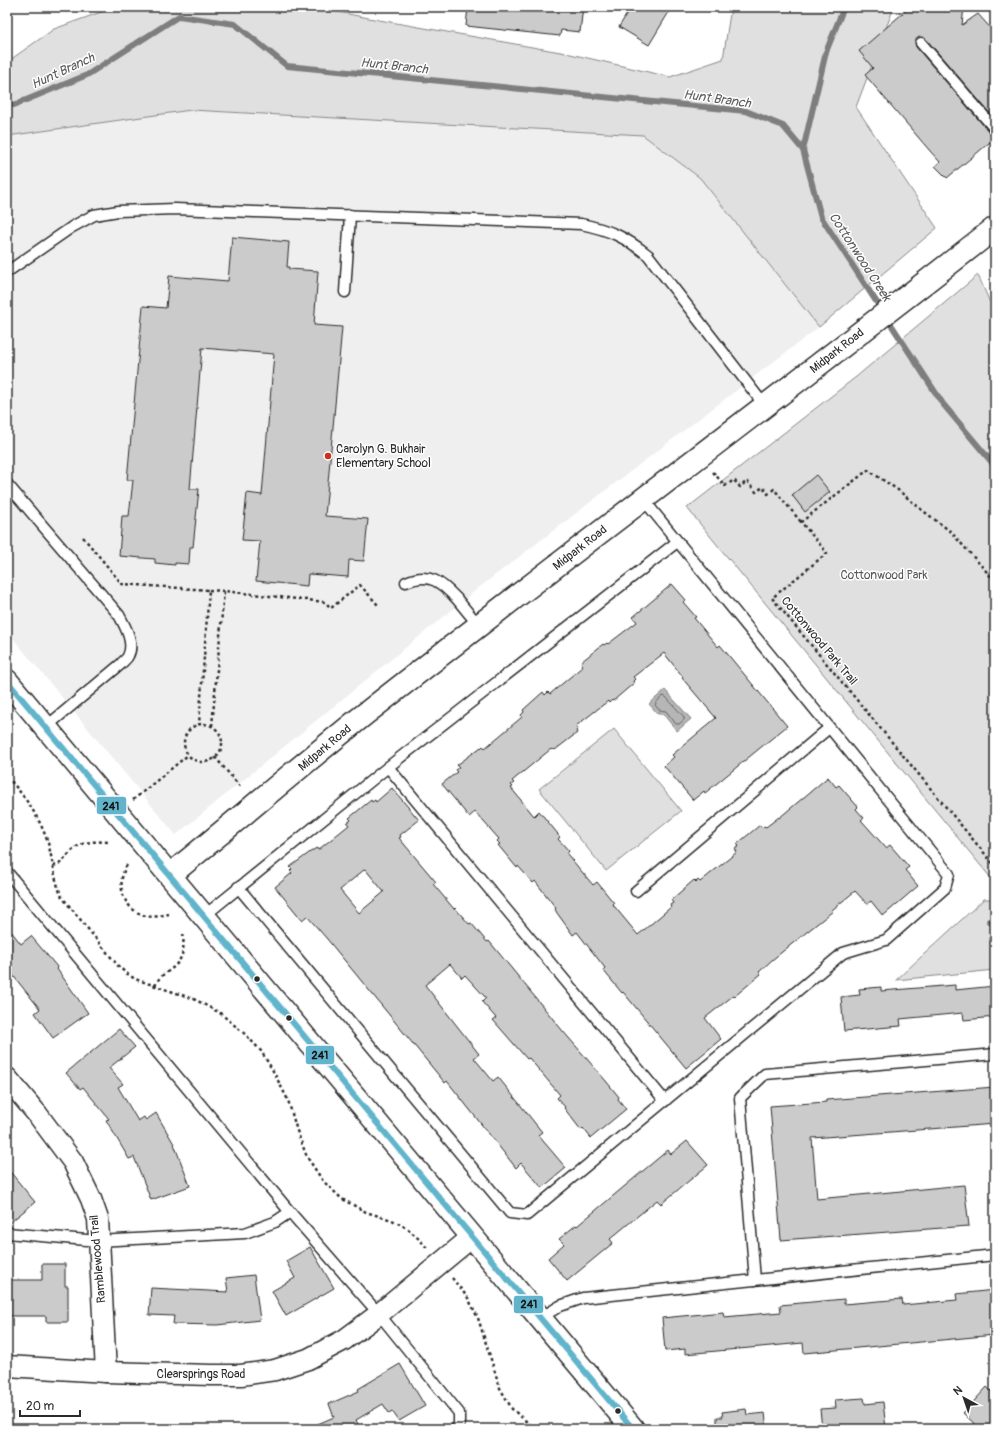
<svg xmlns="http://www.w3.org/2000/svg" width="1002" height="1436" font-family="Pangolin,sans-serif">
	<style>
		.built { fill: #efefef }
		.green { fill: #e0e0e0; stroke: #868686 }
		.water { fill: #b6b6b6; stroke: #7e7e7e }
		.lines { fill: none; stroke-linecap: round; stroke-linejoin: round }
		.shore { stroke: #636363; stroke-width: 1 }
		.stream { stroke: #7e7e7e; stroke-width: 6 }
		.building { fill: #cbcbcb; stroke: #2b2b2b; fill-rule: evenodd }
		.lane-casing { stroke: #2b2b2b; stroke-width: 13 }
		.street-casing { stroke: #2b2b2b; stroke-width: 23 }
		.secondary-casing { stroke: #2b2b2b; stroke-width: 25 }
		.path { stroke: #2b2b2b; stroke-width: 2.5; stroke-dasharray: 3 3; stroke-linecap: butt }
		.lane { stroke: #fff; stroke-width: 10 }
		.street { stroke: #fff; stroke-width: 20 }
		.secondary { stroke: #fff; stroke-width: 22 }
		.bus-1-casing { stroke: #fff; stroke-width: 9 }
		.bus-1 { stroke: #61b4cb; stroke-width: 6 }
		.poi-dot { fill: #c8321e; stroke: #fff; stroke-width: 1.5 }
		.bus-dot { fill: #2b2b2b; stroke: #fff; stroke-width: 1.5 }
		.labels { text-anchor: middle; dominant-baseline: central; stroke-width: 3; stroke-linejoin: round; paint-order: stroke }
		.street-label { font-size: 12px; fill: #2b2b2b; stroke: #fff }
		.poi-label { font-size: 12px; fill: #2b2b2b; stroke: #fff; text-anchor: start }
		.park-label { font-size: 12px; fill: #585858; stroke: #fff }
		.water-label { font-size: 13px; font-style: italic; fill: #5c5c5c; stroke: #fff }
		.line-badge { stroke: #fff; stroke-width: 1.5 }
		.pale-badge-label { font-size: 11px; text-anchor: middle; font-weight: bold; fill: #111 }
	</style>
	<rect width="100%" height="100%" fill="#fff"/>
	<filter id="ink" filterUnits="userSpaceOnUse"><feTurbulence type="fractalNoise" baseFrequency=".025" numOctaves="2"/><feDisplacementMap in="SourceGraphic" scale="8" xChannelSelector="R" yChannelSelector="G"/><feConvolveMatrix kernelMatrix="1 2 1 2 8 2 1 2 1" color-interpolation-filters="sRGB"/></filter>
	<g filter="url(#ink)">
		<polygon class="built" points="191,110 643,135 700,178 819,327 481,586 176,835 7,631 7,136"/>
		<g class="green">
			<polygon points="115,7 312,7 379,20 566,53 670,77 723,59 731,7 894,7 856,107 937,228 819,327 700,178 643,135 191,110 7,136 7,62 54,29"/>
			<polygon points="978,275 995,314 995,883 687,508 856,377"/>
			<polygon points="614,729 681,811 606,871 539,789"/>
			<polygon points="984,899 995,899 995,970 896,980"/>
		</g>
		<polygon class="water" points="665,690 691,719 677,731 663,714 658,714 649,704"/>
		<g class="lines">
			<polygon class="shore" points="663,696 666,697 684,717 684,720 679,724 676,724 666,711 659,710 655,705 656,703"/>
			<g class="stream">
				<polyline points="844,7 826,52 803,150 821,217 943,404 995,466"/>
				<polyline points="7,104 14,105 87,75 179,16 235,24 287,66 746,111 783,126 803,150"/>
				<polyline points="989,921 995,922"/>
			</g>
		</g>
		<g class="building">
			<polygon points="468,7 583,7 580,32 561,30 560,36 466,26"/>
			<polygon points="631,7 672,7 649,45 619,27"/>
			<polygon points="910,7 964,7 962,25 978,14 994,32 992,44 995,49 995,119 926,39 919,37 915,41 916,47 990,133 995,135 995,138 947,178 935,166 940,162 930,151 865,75 873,68 859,51"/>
			<polygon points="232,237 289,242 287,267 289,267 289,269 318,271 314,325 342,327 325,516 368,519 364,561 349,560 348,577 308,574 307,586 256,581 260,541 242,540 247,493 262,495 274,354 202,348 190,489 199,489 193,547 190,547 189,564 175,563 175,565 155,563 155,559 119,556 122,516 129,516 133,480 127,480 143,306 166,308 169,276 228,281"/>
			<polygon points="816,475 830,492 805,512 792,495"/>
			<polygon points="672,584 686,600 683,602 696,617 694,618 718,647 720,645 787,726 705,793 704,791 693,800 664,766 674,757 672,755 716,718 682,678 683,677 664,653 633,677 635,679 633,681 634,683 613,701 612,700 609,703 608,701 576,726 578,729 576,731 577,733 555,750 554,749 552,750 551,749 512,781 514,783 511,785 513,787 511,788 534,816 539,811 558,834 557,834 560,837 558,839 569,851 567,854 593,885 597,882 614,903 613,904 614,906 638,935 671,907 670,905 673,903 671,900 694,880 696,882 698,880 700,882 737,852 735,849 739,846 737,844 760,825 762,828 764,826 766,827 779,817 779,818 828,777 836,787 839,785 858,807 856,809 864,818 861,820 886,848 890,845 909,867 905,870 918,886 883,916 871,901 867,904 855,891 832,910 833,911 772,960 759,972 761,974 735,996 734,995 705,1018 721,1039 686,1068 623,992 622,993 603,970 605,968 577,932 573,935 557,913 555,909 556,908 535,881 533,883 518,866 517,868 498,845 500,844 497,841 499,839 475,812 469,817 442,784 457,772 455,770 459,767 457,765 481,747 481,748 483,746 485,748 522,717 521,715 524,712 523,710 543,692 545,695 548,692 550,694 582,667 581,665 582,664 581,662 603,644 604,645 607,643 608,644 637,622 633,617"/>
			<path d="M 392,788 L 419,820 L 400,835 L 401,837 L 399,838 L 436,882 L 433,884 L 454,909 L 455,908 L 469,924 L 471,923 L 487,942 L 489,941 L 562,1030 L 606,1081 L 619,1097 L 618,1099 L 626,1109 L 591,1138 L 583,1128 L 581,1130 L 564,1108 L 565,1107 L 557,1098 L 560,1095 L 529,1058 L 527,1059 L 493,1020 L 496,1018 L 482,1002 L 486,998 L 465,975 L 462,978 L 450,964 L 425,985 L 479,1054 L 474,1058 L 493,1081 L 498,1077 L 542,1132 L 538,1135 L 566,1168 L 542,1188 L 521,1163 L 516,1168 L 447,1081 L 445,1083 L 327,939 L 307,916 L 302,920 L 275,887 L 292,873 L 290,871 L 292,869 L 290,867 L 313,850 L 317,848 L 318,850 L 349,825 L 347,823 L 351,820 L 349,818 L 371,800 L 372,802 L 375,800 L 376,802 ZM 365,869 L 384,892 L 359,913 L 340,890 Z"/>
			<polygon points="7,926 21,944 31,936 58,968 57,969 88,1013 53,1038 35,1013 40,1009 7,968"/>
			<polygon points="955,985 955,990 995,986 995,1017 964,1020 963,1013 900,1019 901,1026 844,1031 841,997 860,995 859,989 881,987 881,991"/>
			<polygon points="119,1029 135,1047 109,1068 123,1084 118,1087 138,1121 144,1117 146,1120 156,1113 174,1144 190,1186 151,1200 134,1157 129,1159 106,1120 109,1119 83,1087 80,1089 66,1073"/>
			<polygon points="995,1087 995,1124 812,1138 817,1199 964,1185 969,1226 781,1240 770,1106 826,1102 826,1100"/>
			<polygon points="687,1141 708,1165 661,1204 657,1200 610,1239 613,1243 567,1281 548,1258 564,1244 559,1239 576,1225 577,1226 668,1150 671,1154"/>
			<polygon points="7,1168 35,1202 7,1225"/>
			<polygon points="310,1247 334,1288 286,1316 272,1291 295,1278 286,1261"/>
			<polygon points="42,1264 65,1264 65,1286 68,1286 68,1322 46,1322 46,1316 7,1316 7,1280 42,1280"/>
			<polygon points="254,1275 260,1320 217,1325 173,1324 174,1316 149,1315 151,1288 228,1292 226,1278"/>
			<polygon points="995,1290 995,1335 804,1353 803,1343 685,1354 685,1349 665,1351 662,1318 723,1312 724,1317 781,1312 780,1305 844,1299 844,1304 902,1299 903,1305 957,1300 956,1294"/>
			<polygon points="400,1364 425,1406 399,1421 392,1411 389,1413 383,1404 356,1420 360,1429 306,1429 334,1417 329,1404 359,1391 358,1389"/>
			<polygon points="987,1387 995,1395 995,1429 980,1429 963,1413"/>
			<polygon points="864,1398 865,1404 883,1402 886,1429 822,1429 820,1409 836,1408 835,1400"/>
			<polygon points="746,1409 747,1415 765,1413 767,1429 717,1429 717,1417 723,1417 722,1412"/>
		</g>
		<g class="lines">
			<g class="lane-casing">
				<g id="lane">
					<polyline points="921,43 995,129"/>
					<path d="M 7,272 L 72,227 L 94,215 L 118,211 L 175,209 L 581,224 C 610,230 625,237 648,255 L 765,406"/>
					<polyline points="345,292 350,215"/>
					<path d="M 7,484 L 119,615 C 125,626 135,643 128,656 C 127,659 123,661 121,664 L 46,727"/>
					<path d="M 406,582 C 430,572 441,582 457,599 C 464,608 472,617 479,626"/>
					<polyline points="388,767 665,1101"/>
					<polyline points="7,872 290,1212 379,1314 459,1413 459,1425 456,1429"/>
					<polyline points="238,887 510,1213 527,1215 843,953 886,940 945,888 949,874 643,499"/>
					<polyline points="636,891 829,728"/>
					<polyline points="204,916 388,767 677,542"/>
					<polyline points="7,1233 98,1241 245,1233 275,1222 290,1212"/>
					<polyline points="755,1280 740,1098 765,1074 995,1054"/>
					<polyline points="540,1318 560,1306 583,1298 995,1255"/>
				</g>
			</g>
			<g class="street-casing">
				<g id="street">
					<polyline points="7,1078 38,1115 73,1162 91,1199 98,1219 106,1372"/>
					<polyline points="7,1366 106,1372 211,1375 241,1375 275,1370 308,1359 344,1340 379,1314 472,1237"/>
				</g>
			</g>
			<g class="secondary-casing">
				<g id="secondary">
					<polyline points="7,681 633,1429"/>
					<path d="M 170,875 C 235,822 299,767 365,714 C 574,550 786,392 995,228"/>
				</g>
			</g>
			<g class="path">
				<polyline points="713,472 725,486 734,480 740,487 747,481 756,492 763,487 768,494 774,489 801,522"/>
				<polyline points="83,537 122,584 209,590 199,724"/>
				<polyline points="995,581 950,531 922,510 898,490 868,470 801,522 827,553 772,598 995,866"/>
				<polyline points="209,590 224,591"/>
				<circle cx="203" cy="743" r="19"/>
				<polyline points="212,726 224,591 325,602 331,608 360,585 378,605"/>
				<polyline points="215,757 242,789"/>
				<path d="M 7,777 C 25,796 40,818 48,843 C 53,861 54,880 62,897 L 119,967 L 126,973 L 135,979 L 194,999 L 220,1013 L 246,1035 L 261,1051 L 272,1069 L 288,1100 L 297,1131 L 307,1157 L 323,1181 L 342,1199 L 366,1212 L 392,1220 L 407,1228 L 420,1240 L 427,1248"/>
				<polyline points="133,800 188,755"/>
				<path d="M 127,865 C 115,884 123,911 147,916 C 154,918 162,915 169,914"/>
				<path d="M 53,866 C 62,864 64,859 70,853 C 80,841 94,841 108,842"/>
				<path d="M 155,986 C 158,979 161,976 167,972 C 185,960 184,950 183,931"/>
				<polyline points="452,1278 468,1298 478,1318 500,1388 512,1409 535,1429"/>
			</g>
			<use href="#lane" class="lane"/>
			<use href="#street" class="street"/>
			<use href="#secondary" class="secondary"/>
			<g class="bus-1-casing">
				<polyline id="bus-1" points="7,681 633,1429"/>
			</g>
			<use href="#bus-1" class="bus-1"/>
		</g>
	</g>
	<circle class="poi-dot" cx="328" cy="456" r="4"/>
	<g class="bus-dot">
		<circle cx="257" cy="979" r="3.5"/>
		<circle cx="289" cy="1018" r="3.5"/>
		<circle cx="618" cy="1411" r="3.5"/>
	</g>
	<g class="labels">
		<g class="street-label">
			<text transform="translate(837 351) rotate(-38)">Midpark Road</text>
			<text transform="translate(580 548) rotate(-38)">Midpark Road</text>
			<text transform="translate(819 641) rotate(50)">Cottonwood Park Trail</text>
			<text transform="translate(325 748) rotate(-40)">Midpark Road</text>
			<text transform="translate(98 1259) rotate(-95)">Ramblewood Trail</text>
			<text x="201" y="1374">Clearsprings Road</text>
		</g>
		<g class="poi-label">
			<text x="336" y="449">Carolyn G. Bukhair<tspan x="336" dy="14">Elementary School</tspan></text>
		</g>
		<g class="park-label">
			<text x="884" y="575">Cottonwood Park</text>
		</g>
		<g class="water-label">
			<text transform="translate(394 66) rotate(6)">Hunt Branch</text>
			<text transform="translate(63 71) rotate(-25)">Hunt Branch</text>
			<text transform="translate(717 99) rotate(8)">Hunt Branch</text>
			<text transform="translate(860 257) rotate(57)">Cottonwood Creek</text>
		</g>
	</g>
	<g class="line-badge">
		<rect x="96" y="796" width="31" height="19" rx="4" fill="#61b4cb"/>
		<rect x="305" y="1045" width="30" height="20" rx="4" fill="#61b4cb"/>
		<rect x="513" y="1295" width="31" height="19" rx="4" fill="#61b4cb"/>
	</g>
	<g class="pale-badge-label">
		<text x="111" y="810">241</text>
		<text x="320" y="1059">241</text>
		<text x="529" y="1308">241</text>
	</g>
	<rect width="1002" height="1436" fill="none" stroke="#fff" stroke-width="24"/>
	<rect x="12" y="12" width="978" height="1412" fill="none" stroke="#2b2b2b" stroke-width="1.5" filter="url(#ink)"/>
	<g transform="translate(964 1398) rotate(320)" stroke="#ffffff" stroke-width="3" paint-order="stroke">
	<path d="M0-3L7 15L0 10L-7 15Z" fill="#2b2b2b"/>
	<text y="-6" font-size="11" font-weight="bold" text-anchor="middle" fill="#2b2b2b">N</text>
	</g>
	<path d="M20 1410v6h60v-6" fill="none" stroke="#2b2b2b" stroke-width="2"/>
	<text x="26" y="1410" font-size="12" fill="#2b2b2b" stroke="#ffffff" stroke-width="3" paint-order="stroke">20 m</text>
</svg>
